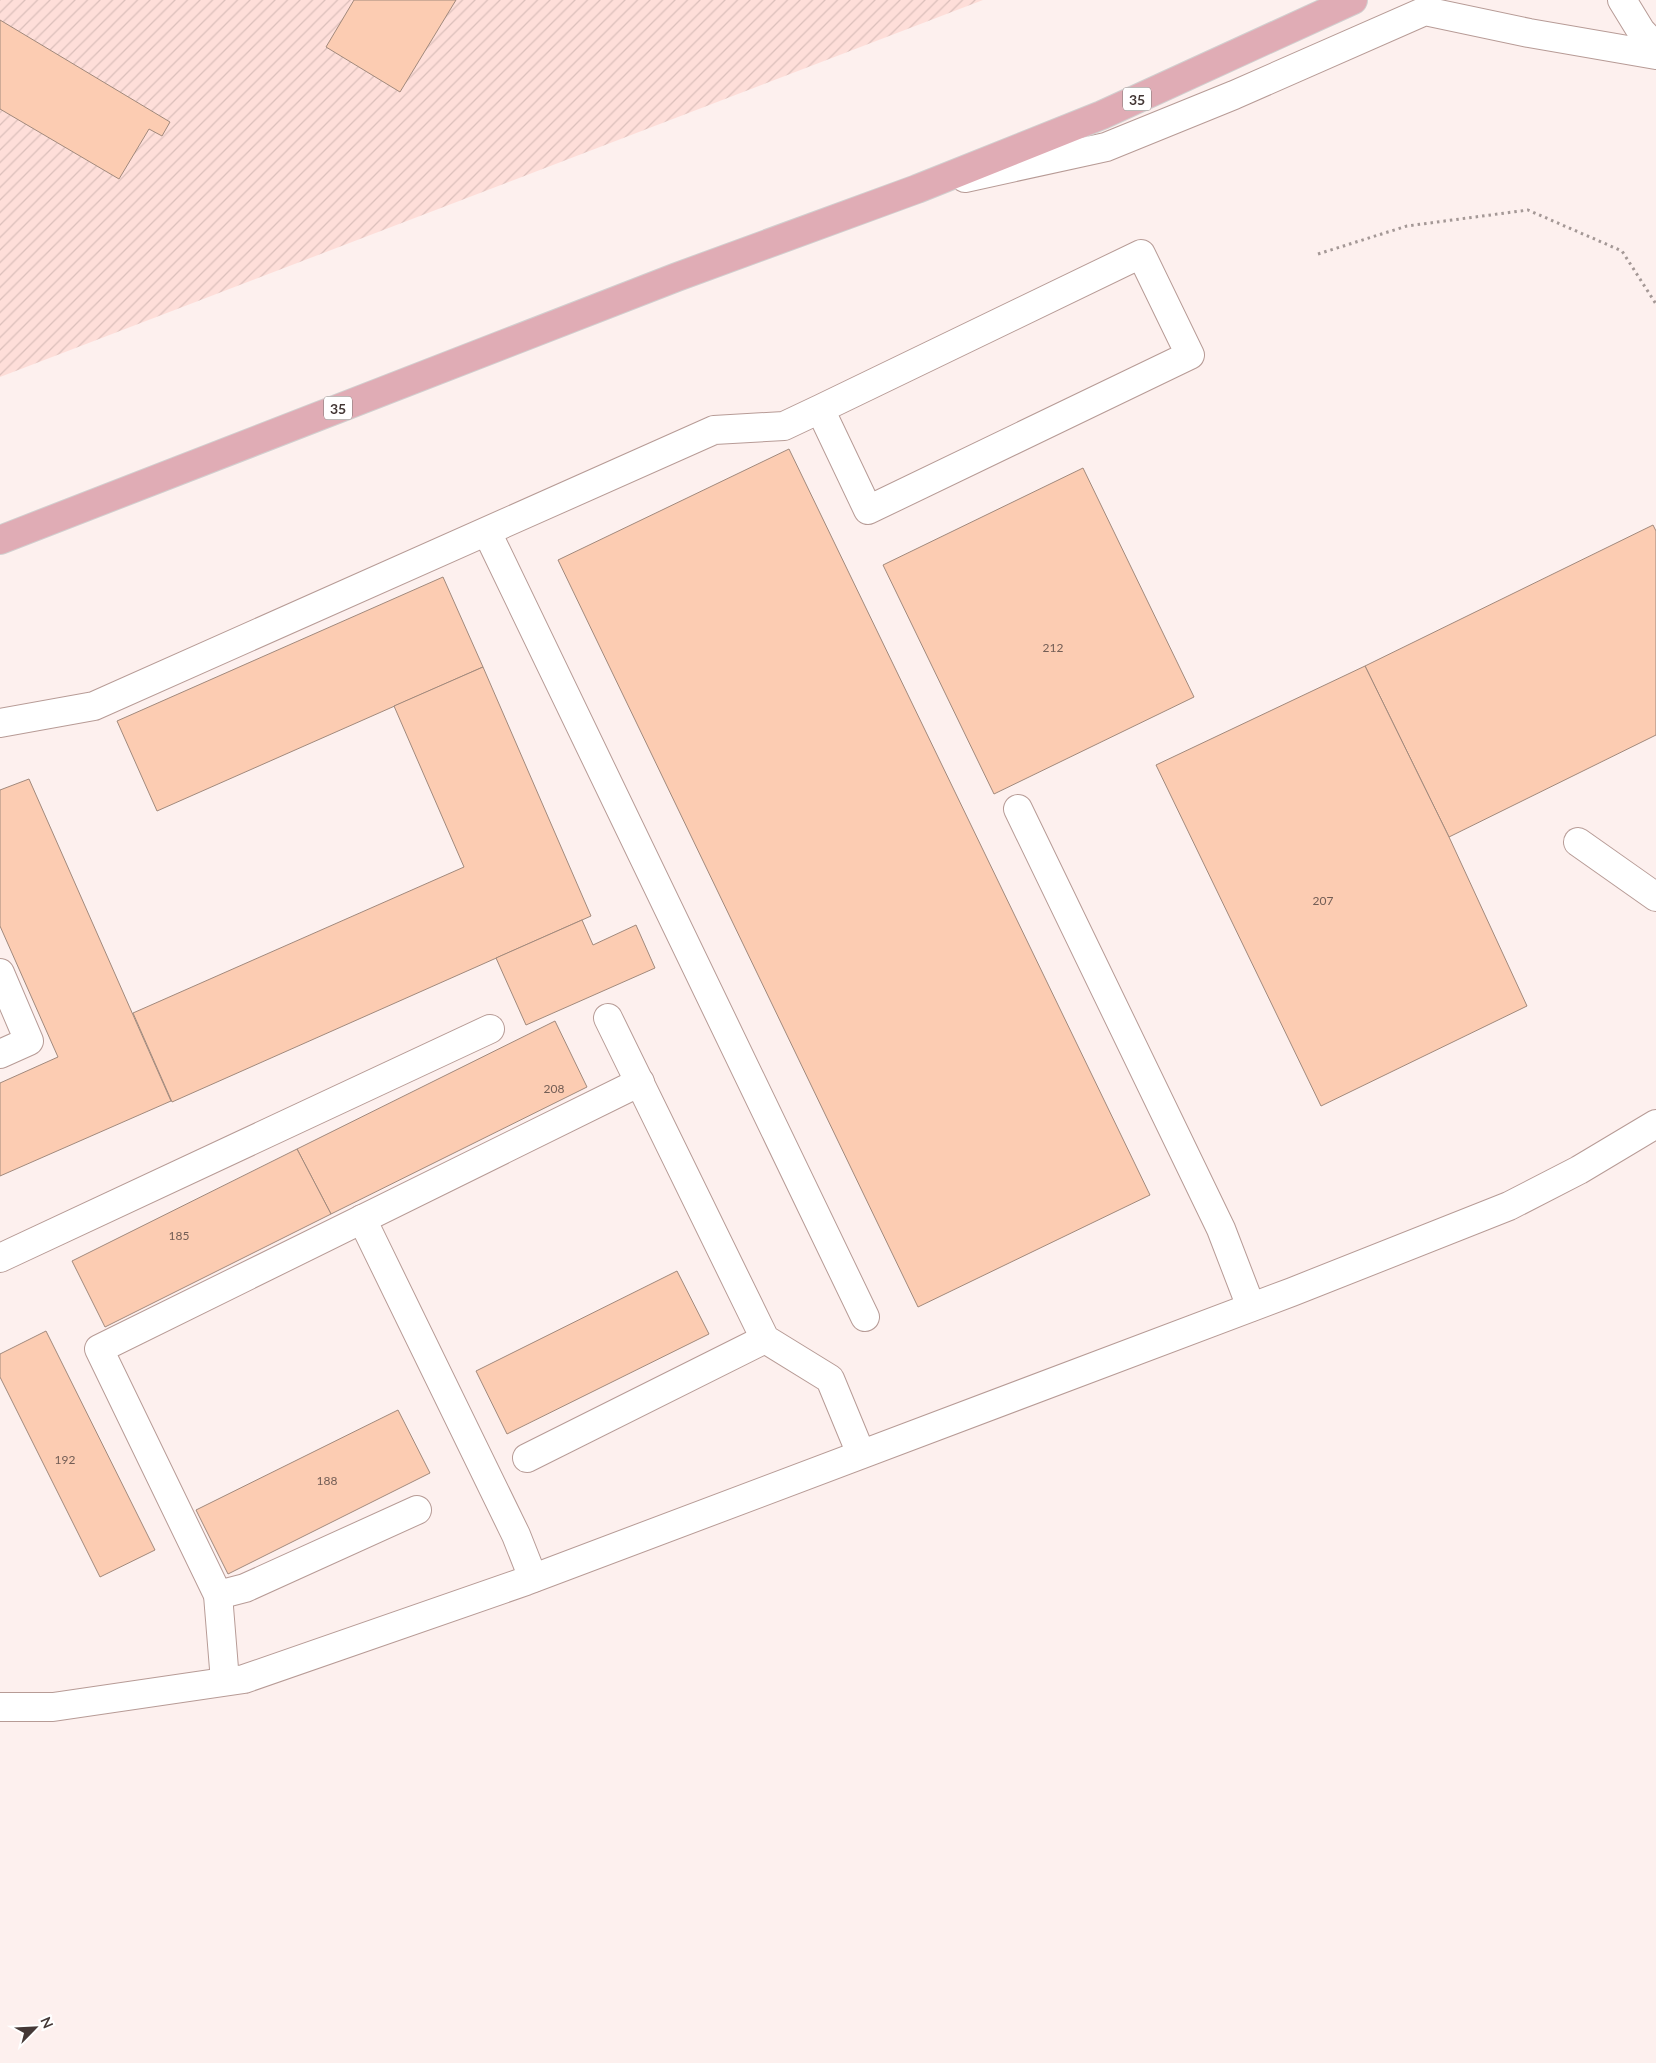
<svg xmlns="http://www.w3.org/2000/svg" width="1656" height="2063" font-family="Lato,sans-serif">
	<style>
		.industrial { fill: url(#industrial-furrows) }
		.building { fill: #fcccb2; stroke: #a1897c }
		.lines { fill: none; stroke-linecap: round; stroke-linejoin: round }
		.minor-casing { stroke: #b79b96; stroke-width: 30 }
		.major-casing { stroke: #d2cfcf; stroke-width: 30 }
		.path { stroke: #a49896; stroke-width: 3; stroke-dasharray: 2.5 4; stroke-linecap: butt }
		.minor { stroke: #fff; stroke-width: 28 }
		.major { stroke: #e0acb5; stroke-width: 28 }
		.labels { text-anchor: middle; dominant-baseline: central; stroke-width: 4; stroke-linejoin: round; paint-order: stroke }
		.number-label { font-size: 12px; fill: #725d55 }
		.shield { fill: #fff; stroke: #7c7472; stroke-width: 1 }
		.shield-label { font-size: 14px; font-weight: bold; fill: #443836 }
	</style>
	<defs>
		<pattern id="industrial-furrows" width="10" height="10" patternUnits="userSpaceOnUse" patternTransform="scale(1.25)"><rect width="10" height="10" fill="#feded9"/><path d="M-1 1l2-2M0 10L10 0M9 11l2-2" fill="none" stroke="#dbbfbb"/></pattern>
	</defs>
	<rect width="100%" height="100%" fill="#fdf0ee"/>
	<polygon class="industrial" points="0,0 983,0 0,377"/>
	<g class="building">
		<polygon points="354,0 456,0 400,92 326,47"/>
		<polygon points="0,20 170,122 162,136 149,129 119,179 0,109"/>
		<polygon points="789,449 1150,1195 918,1307 558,560"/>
		<polygon points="1083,468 1194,697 994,794 883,565"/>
		<polygon points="1653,525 1656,531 1656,735 1449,837 1365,666"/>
		<polygon points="443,577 483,667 157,811 117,721"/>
		<polygon points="1365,666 1449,837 1527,1006 1321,1106 1156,765"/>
		<polygon points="483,667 591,916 172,1102 133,1013 464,867 394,706"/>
		<polygon points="29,779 171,1101 0,1176 0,1083 58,1057 0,926 0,790"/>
		<polygon points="582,920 593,945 636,925 655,968 526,1025 496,958"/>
		<polygon points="555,1021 587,1087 331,1214 297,1149"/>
		<polygon points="297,1149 331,1214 105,1327 72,1261"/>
		<polygon points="677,1271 709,1334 507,1434 476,1371"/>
		<polygon points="46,1331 155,1550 100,1577 0,1377 0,1354"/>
		<polygon points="398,1410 430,1473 228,1574 196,1510"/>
	</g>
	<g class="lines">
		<g class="minor-casing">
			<g id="minor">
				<polyline points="1622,0 1641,31 1656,47"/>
				<polyline points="965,178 1106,147 1234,95 1425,11 1529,33 1656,55"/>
				<polyline points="487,532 865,1317"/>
				<polyline points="0,723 94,706 714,430 784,426 820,409 1141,254 1190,355 868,510 820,409"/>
				<polyline points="1018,809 1221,1229 1251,1307"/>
				<polyline points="1578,842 1656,897"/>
				<polyline points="0,973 29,1041 0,1054"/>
				<polyline points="608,1018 765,1339 830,1379 861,1454"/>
				<polyline points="362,1219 516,1535 533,1578"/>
				<polyline points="0,1258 490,1029"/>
				<polyline points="527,1458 765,1339"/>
				<polyline points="218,1595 245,1588 417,1510"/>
				<polyline points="225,1681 218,1595 99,1349 640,1082"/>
				<polyline points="0,1707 53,1707 244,1679 526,1581 1292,1292 1509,1206 1579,1170 1656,1124"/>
			</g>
		</g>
		<g class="major-casing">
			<polyline id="major" points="0,540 677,277 917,189 1102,115 1353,0"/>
		</g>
		<polyline class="path" points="1318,254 1407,226 1528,210 1622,251 1656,304"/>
		<use href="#minor" class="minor"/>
		<use href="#major" class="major"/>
	</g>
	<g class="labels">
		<g class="number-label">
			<text x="1053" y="647">212</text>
			<text x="1323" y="900">207</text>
			<text x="554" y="1088">208</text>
			<text x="179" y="1235">185</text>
			<text x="65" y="1459">192</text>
			<text x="327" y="1480">188</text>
		</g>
		<g class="shield">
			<rect x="1123" y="87.5" width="28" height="23" rx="4"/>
			<rect x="324" y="396.5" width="28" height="23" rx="4"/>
		</g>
		<g class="shield-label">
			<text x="1137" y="99">35</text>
			<text x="338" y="408">35</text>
		</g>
	</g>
	<g transform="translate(35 2028) rotate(66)" stroke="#ffffff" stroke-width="4" paint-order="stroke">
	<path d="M0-4L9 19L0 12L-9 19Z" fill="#443836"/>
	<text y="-8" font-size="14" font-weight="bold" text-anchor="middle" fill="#443836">N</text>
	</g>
</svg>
